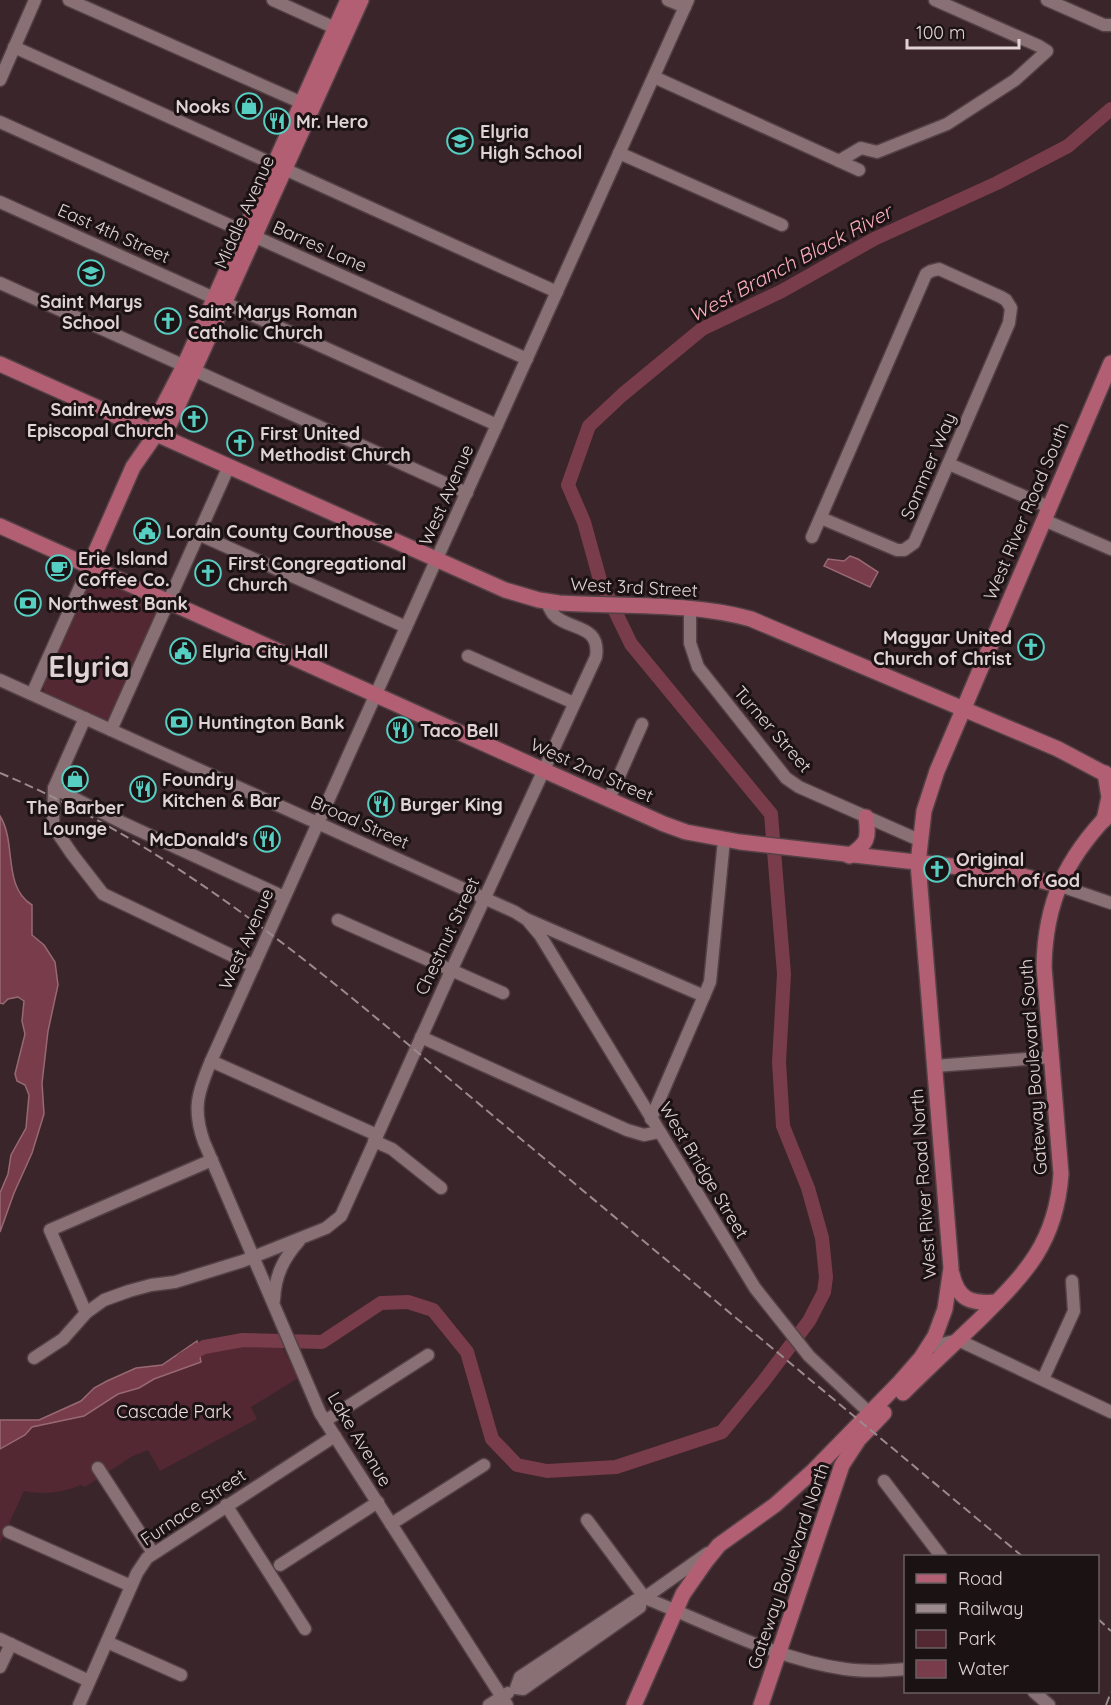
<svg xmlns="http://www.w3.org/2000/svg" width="1111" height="1705" font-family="Quicksand,sans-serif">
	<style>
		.green { fill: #532832 }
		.water { fill: #783c4a; stroke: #986974; stroke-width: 1.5 }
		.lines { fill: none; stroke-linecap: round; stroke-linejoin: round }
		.river { stroke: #783c4a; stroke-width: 14 }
		.minor-casing { stroke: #534145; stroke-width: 15 }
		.major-casing { stroke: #534145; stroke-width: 18 }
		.minor { stroke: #897074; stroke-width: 12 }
		.major { stroke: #b25f74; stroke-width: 15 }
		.rail { stroke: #9b8a8e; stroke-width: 2; stroke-dasharray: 9 4.5; stroke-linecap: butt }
		.labels { text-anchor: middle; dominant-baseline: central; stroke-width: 6; stroke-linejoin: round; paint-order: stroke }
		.poi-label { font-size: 18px; font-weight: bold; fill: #e1d3d5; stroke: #1b1213; text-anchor: start }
		.street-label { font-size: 18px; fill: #e1d3d5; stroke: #1b1213 }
		.park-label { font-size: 18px; fill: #f2dee1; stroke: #1b1213 }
		.water-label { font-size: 20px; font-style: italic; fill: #fbaebd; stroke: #1b1213 }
		.town-label { font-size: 30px; font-weight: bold; fill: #e1d3d5; stroke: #1b1213 }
	</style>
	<rect width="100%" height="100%" fill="#3a252a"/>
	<g class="green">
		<polygon points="99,578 160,607 111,719 102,720 47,695 44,691 43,682 88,582 94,578"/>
		<path d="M 243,1340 L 279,1341 L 298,1378 L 251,1407 L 257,1419 L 160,1471 L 148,1450 L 131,1457 L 85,1487 L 81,1485 C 61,1493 45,1495 24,1491 L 0,1543 L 0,1434 L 81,1409 L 178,1362 L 204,1347 Z"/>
	</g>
	<g class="water">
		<polygon points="850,556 858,559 878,572 870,587 824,566 828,559 844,561"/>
		<path d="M 0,816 C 17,843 2,886 32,905 L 32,935 L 44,945 L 55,962 L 58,985 L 48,1031 L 42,1083 L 44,1114 L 32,1153 L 14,1193 L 0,1232 L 0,1193 L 8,1174 L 11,1155 L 26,1128 L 29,1095 L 25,1085 L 17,1081 L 15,1074 L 25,1034 L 22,1021 L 24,1001 L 18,997 L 8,999 L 3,1004 L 0,1003 Z"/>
		<polygon points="197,1341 201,1362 154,1379 139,1388 118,1394 84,1416 32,1427 25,1435 0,1449 0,1420 39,1420 81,1401 94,1388 107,1381 136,1368 162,1365"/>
	</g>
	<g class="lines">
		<polyline class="river" points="183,1359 204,1347 243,1340 322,1342 381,1303 408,1302 433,1310 467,1352 492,1439 517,1465 547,1471 616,1467 722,1432 763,1382 809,1321 824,1292 826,1277 822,1238 808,1188 783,1126 779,1062 784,974 771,814 631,644 600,580 584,522 568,485 589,426 622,395 702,329 782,291 874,239 997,183 1068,146 1111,109"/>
		<g class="minor-casing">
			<g id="minor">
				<polyline points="69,0 309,106"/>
				<polyline points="273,0 335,28"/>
				<polyline points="668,0 685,7"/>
				<polyline points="1047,0 1104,25 1111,25"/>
				<polyline points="14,47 557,292"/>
				<polyline points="654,77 859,170"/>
				<polyline points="0,80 35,0"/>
				<polyline points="0,122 527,359"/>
				<polyline points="619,153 782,225"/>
				<polyline points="839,161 861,148 877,152 947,124 1015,80 1047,51 1039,46 935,0"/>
				<polyline points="0,202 497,425"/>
				<polyline points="0,283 467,493"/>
				<polyline points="949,464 1049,507"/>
				<polyline points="1044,520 1111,549"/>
				<polyline points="198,534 406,627"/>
				<polyline points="812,537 926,274 931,271 939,269 1001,297 1006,300 1011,308 1009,323 914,543 904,550 897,550 821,518"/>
				<polyline points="690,608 690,643 698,667 786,778 799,787 919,840"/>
				<polyline points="468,656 574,703"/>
				<polyline points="0,680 515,912 526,919 704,996"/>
				<polyline points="32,694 89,567"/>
				<polyline points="85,718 54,788 53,823 57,832 72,854 103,894 254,966"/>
				<polyline points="111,730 229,466"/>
				<polyline points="54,788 123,823 284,897"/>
				<polyline points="609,799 642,724"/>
				<polyline points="1058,885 1111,903"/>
				<polyline points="338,920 503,993"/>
				<polyline points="529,922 540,935 755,1288 809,1356 876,1419"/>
				<polyline points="421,1037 627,1130 644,1135 659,1132"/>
				<polyline points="211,1061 377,1135"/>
				<polyline points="935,1066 1052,1057"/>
				<polyline points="651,1119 710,982 724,840"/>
				<polyline points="374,1141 392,1149 441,1188"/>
				<path d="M 274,1300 C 275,1276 283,1259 299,1241"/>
				<polyline points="86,1313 50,1230 212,1160"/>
				<polyline points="929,1347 958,1340 1111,1412"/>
				<path d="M 34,1358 L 63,1339 L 86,1313 L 104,1300 L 129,1291 L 151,1285 L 175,1282 L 243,1261 L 326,1228 L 341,1216 L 451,971 L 596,657 C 601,623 568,631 553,614 C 550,610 548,605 546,601"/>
				<polyline points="1043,1379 1074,1311 1072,1281"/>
				<polyline points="325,1421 428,1355"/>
				<polyline points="98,1468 153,1553"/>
				<polyline points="884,1481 941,1556"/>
				<polyline points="226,1505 305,1629"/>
				<polyline points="587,1520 645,1598"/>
				<polyline points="391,1524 484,1465"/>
				<polyline points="9,1532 131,1586"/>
				<polyline points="280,1565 378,1502"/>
				<path d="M 645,1598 C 708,1623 778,1660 845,1669 C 865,1672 885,1671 906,1669"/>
				<polyline points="640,1601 636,1600 520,1677 516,1688 523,1689 640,1607 640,1601 708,1553"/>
				<polyline points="0,1639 89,1681"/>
				<polyline points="107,1642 181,1675"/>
				<polyline points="0,1667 11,1644"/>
				<polyline points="1034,1692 1049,1705"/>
				<polyline points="79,1705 137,1573 147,1558 335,1436"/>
				<polyline points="489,1705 508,1693"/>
				<path d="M 507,1705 L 320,1413 L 204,1142 C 192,1109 198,1092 211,1061 L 688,0"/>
			</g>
		</g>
		<g class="major-casing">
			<g id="major">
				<path d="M 0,364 L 505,590 L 539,600 L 559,603 C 622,607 689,602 751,619 L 1058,749 L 1111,777"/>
				<polyline points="156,434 170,423 361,0"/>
				<polyline points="0,526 543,770 664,824 686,832 740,842 977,869 1019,875 1058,885"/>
				<polyline points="89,567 133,467 156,434 157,418 184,366 348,0"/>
				<polyline points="1104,820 1109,797 1105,773"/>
				<path d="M 849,856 C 868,843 869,839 866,817"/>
				<path d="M 952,1274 C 958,1300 971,1304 997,1302"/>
				<path d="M 903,1393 C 928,1368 954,1344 980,1319 C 1026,1273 1056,1243 1061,1174 L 1044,967 C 1045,902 1066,858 1111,812"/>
				<polyline points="634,1705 683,1594 706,1561 719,1545 775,1505 813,1471 900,1382 921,1358 935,1336 945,1309 951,1268 918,863 924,811 937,771 1111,363"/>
				<polyline points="761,1705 842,1465 859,1439 884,1413"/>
			</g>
		</g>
		<use href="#minor" class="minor"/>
		<use href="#major" class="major"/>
		<g class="rail">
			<path d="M 0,773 C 191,853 346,993 503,1124 C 676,1268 849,1412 1022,1556"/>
			<polyline points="1098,1619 1111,1631"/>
			<polyline points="1106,1705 1111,1692"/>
		</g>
	</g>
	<defs>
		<g id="shop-ring" transform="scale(1.35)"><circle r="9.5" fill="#1b1213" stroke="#57cec2" stroke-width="1.5"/><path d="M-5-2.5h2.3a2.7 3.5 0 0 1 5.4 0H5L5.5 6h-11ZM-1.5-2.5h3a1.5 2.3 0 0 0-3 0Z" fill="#57cec2"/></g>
		<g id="restaurant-ring" transform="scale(1.35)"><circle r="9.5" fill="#1b1213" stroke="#57cec2" stroke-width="1.5"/><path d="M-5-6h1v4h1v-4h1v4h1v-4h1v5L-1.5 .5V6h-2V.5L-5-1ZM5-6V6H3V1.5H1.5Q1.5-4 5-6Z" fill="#57cec2"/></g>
		<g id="school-ring" transform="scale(1.35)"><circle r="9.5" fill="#1b1213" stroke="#57cec2" stroke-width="1.5"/><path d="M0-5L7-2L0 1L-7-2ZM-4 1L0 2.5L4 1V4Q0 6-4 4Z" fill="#57cec2"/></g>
		<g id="church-ring" transform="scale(1.35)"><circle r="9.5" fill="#1b1213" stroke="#57cec2" stroke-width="1.5"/><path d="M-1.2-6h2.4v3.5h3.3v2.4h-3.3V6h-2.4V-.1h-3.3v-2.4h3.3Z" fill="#57cec2"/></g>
		<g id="civic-ring" transform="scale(1.35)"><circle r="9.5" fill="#1b1213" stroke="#57cec2" stroke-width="1.5"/><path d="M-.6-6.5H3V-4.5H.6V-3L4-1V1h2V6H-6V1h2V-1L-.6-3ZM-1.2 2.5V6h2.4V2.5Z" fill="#57cec2"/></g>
		<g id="cafe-ring" transform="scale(1.35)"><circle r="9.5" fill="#1b1213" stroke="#57cec2" stroke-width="1.5"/><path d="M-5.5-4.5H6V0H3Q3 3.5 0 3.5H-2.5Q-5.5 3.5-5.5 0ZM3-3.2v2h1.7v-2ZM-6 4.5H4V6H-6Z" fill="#57cec2"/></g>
		<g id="bank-ring" transform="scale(1.35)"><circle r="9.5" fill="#1b1213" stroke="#57cec2" stroke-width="1.5"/><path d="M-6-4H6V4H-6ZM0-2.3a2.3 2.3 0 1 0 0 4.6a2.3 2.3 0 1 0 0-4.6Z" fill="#57cec2"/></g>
	</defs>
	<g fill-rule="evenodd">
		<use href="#shop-ring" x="249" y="106"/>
		<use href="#restaurant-ring" x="277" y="121"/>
		<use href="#school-ring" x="460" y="141"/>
		<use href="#school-ring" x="91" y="273"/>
		<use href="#church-ring" x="168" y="321"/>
		<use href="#church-ring" x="194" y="419"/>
		<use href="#church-ring" x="240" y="443"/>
		<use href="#civic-ring" x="147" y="531"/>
		<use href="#cafe-ring" x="59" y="568"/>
		<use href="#church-ring" x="208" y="573"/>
		<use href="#bank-ring" x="28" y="603"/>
		<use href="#church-ring" x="1031" y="647"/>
		<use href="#civic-ring" x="183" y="651"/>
		<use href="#bank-ring" x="179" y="722"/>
		<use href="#restaurant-ring" x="400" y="730"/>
		<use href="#shop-ring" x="75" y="779"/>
		<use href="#restaurant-ring" x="143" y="789"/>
		<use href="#restaurant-ring" x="381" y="804"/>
		<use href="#restaurant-ring" x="267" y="839"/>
		<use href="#church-ring" x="937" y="869"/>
	</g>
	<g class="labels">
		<g class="poi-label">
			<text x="230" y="106" text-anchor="end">Nooks</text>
			<text x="296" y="121">Mr. Hero</text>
			<text x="480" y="131">Elyria<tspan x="480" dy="21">High School</tspan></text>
			<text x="91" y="301" text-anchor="middle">Saint Marys<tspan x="91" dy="21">School</tspan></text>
			<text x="188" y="311">Saint Marys Roman<tspan x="188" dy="21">Catholic Church</tspan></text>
			<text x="174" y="409" text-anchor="end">Saint Andrews<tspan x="174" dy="21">Episcopal Church</tspan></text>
			<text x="260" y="433">First United<tspan x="260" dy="21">Methodist Church</tspan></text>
			<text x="166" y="531">Lorain County Courthouse</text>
			<text x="78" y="558">Erie Island<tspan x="78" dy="21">Coffee Co.</tspan></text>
			<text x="228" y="563">First Congregational<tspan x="228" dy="21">Church</tspan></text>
			<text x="48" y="603">Northwest Bank</text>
			<text x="1012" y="637" text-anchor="end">Magyar United<tspan x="1012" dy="21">Church of Christ</tspan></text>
			<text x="202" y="651">Elyria City Hall</text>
			<text x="198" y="722">Huntington Bank</text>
			<text x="420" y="730">Taco Bell</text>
			<text x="162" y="779">Foundry<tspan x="162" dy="21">Kitchen &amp; Bar</tspan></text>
			<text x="400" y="804">Burger King</text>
			<text x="75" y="807" text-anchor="middle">The Barber<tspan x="75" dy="21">Lounge</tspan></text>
			<text x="248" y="839" text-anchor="end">McDonald's</text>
			<text x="956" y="859">Original<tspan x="956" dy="21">Church of God</tspan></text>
		</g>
		<g class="street-label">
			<text transform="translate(244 212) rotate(-66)">Middle Avenue</text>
			<text transform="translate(114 233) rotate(24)">East 4th Street</text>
			<text transform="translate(320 246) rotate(24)">Barres Lane</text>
			<text transform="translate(928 466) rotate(-67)">Sommer Way</text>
			<text transform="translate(446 495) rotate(-66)">West Avenue</text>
			<text transform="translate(1026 511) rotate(-67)">West River Road South</text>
			<text transform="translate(634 587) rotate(3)">West 3rd Street</text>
			<text transform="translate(773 729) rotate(49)">Turner Street</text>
			<text transform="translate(592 770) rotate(24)">West 2nd Street</text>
			<text transform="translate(360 822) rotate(24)">Broad Street</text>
			<text transform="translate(447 936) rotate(-65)">Chestnut Street</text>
			<text transform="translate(246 939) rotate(-66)">West Avenue</text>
			<text transform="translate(1033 1067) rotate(-94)">Gateway Boulevard South</text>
			<text transform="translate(704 1170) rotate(59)">West Bridge Street</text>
			<text transform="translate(923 1184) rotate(-94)">West River Road North</text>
			<text transform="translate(360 1439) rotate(59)">Lake Avenue</text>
			<text transform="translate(193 1507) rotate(-34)">Furnace Street</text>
			<text transform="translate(788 1566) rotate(-71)">Gateway Boulevard North</text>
		</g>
		<g class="park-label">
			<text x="174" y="1411">Cascade Park</text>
		</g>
		<g class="water-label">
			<text transform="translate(790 263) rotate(-28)">West Branch Black River</text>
		</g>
		<g class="town-label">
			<text x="89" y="666">Elyria</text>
		</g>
	</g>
	<rect x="904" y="1555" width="195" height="138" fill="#1b1213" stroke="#6a5f61" stroke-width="1.5"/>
	<rect x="916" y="1574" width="30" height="9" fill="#b25f74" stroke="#6a5f61" stroke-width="1.5"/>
	<text x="958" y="1585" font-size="18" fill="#e1d3d5">Road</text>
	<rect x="916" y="1604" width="30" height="9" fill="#9b8a8e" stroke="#6a5f61" stroke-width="1.5"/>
	<text x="958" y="1615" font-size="18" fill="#e1d3d5">Railway</text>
	<rect x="916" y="1630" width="30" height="18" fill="#532832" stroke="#6a5f61" stroke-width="1.5"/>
	<text x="958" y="1645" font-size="18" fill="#e1d3d5">Park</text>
	<rect x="916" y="1660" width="30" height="18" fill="#783c4a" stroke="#6a5f61" stroke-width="1.5"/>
	<text x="958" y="1675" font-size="18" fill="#e1d3d5">Water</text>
	<path d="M907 39v9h112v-9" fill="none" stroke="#e1d3d5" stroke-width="3"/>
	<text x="916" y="39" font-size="18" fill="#e1d3d5" stroke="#1b1213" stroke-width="4.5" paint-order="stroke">100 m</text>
</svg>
